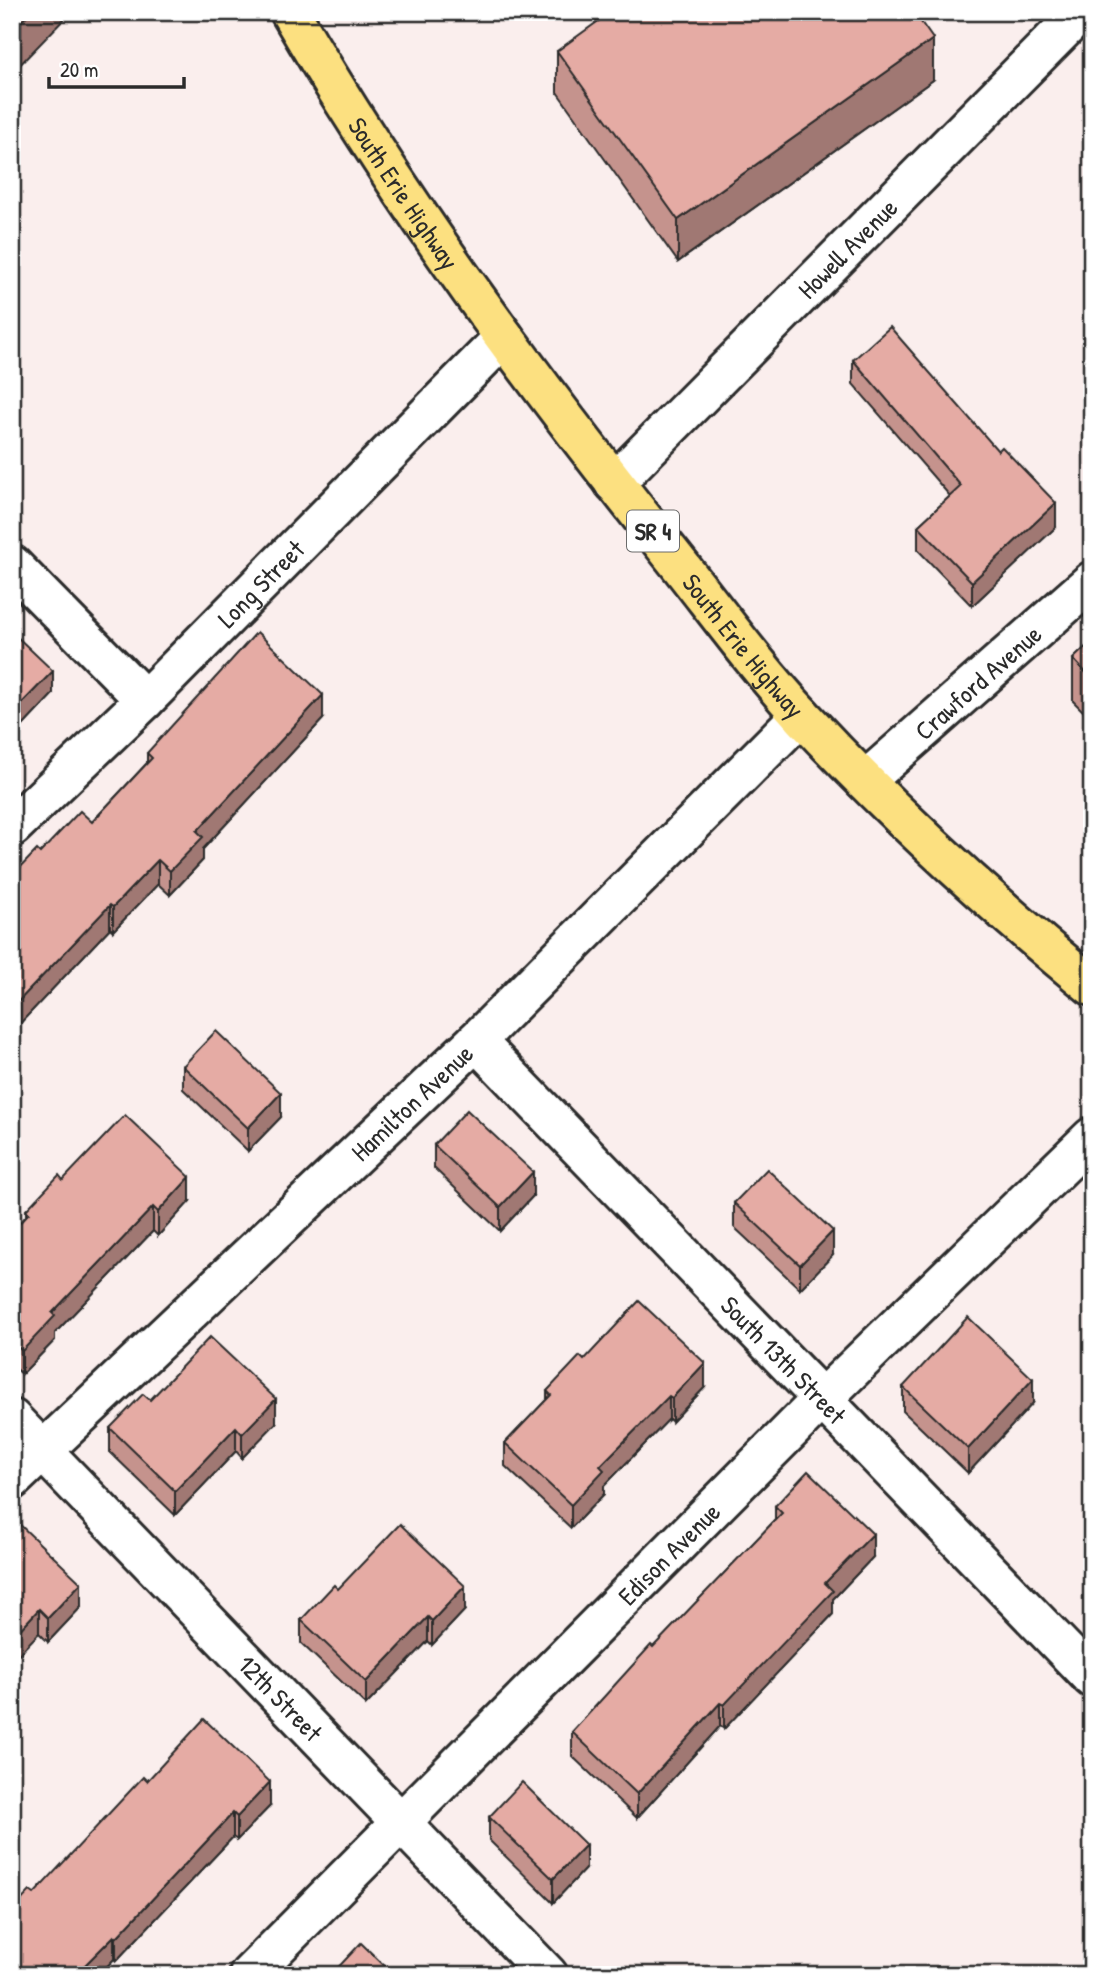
<svg xmlns="http://www.w3.org/2000/svg" width="1104" height="1987" font-family="'Patrick Hand',sans-serif">
	<style>
		.lines { fill: none; stroke-linecap: round; stroke-linejoin: round }
		.minor-casing { stroke: #2b2b2b; stroke-width: 44 }
		.major-casing { stroke: #2b2b2b; stroke-width: 44 }
		.minor { stroke: #fff; stroke-width: 38 }
		.major { stroke: #fce080; stroke-width: 38 }
		.wall { fill: #c5938d; stroke: #2b2b2b; stroke-width: 2 }
		.shaded-wall { fill: #a07873; stroke: #2b2b2b; stroke-width: 2 }
		.building { fill: #e5aba4; stroke: #2b2b2b; stroke-width: 2 }
		.labels { text-anchor: middle; dominant-baseline: central; stroke-width: 5; stroke-linejoin: round; paint-order: stroke }
		.shield { fill: #fff; stroke: #6b6b6b; stroke-width: 2 }
		.shield-label { font-size: 24px; font-weight: bold; fill: #2b2b2b }
		.street-label { font-size: 26px; fill: #2b2b2b; stroke: #fff }
	</style>
	<rect width="100%" height="100%" fill="#faeeed"/>
	<filter id="ink" filterUnits="userSpaceOnUse"><feTurbulence type="fractalNoise" baseFrequency=".0143" numOctaves="2"/><feDisplacementMap in="SourceGraphic" scale="14" xChannelSelector="R" yChannelSelector="G"/><feConvolveMatrix kernelMatrix="1 2 1 2 8 2 1 2 1" color-interpolation-filters="sRGB"/></filter>
	<g filter="url(#ink)">
		<g class="lines">
			<g class="minor-casing">
				<g id="minor">
					<path id="s1" d="M 614,483 L 1081,12"/>
					<polyline points="12,565 145,700"/>
					<path id="s2" d="M 865,781 L 1092,581"/>
					<path id="s3" d="M 12,827 L 145,700 L 504,337"/>
					<path id="s4" d="M 476,1041 L 1092,1678"/>
					<path id="s5" d="M 12,1419 L 548,1975"/>
					<path id="s6" d="M 12,1480 L 476,1041 L 801,715"/>
					<path id="s7" d="M 249,1975 L 821,1400 L 1092,1137"/>
				</g>
			</g>
			<g class="major-casing">
				<g id="major">
					<path id="s8" d="M 290,12 C 401,203 533,382 671,554 C 714,608 756,666 803,717 C 892,813 991,903 1092,986"/>
				</g>
			</g>
			<use href="#minor" class="minor"/>
			<use href="#major" class="major"/>
		</g>
		<g class="wall">
			<polygon points="557,51 933,80 678,262 557,92"/>
			<polygon points="853,360 998,451 1056,527 972,606 918,550 918,526 950,496 853,384"/>
			<polygon points="12,632 53,694 20,729 12,722"/>
			<polygon points="1092,641 1092,720 1073,701 1073,659"/>
			<polygon points="323,719 203,849 203,860 170,895 158,884 113,931 110,928 12,1032 12,876 40,853 92,822 147,763 147,753"/>
			<polygon points="183,1066 281,1117 248,1151 183,1089"/>
			<polygon points="434,1145 533,1196 500,1231 434,1168"/>
			<polygon points="63,1180 190,1201 158,1236 153,1231 55,1333 55,1340 22,1374 12,1365 12,1231 26,1217 26,1210"/>
			<polygon points="734,1203 833,1255 800,1289 734,1227"/>
			<polygon points="584,1360 705,1387 672,1422 669,1419 604,1486 604,1494 571,1528 505,1466 505,1443 547,1399 547,1391"/>
			<polygon points="903,1387 1033,1403 968,1473 903,1411"/>
			<polygon points="150,1400 276,1423 242,1458 236,1451 175,1515 110,1452 110,1428"/>
			<polygon points="775,1506 873,1557 833,1599 833,1614 724,1729 720,1726 637,1818 572,1756 572,1732 775,1520"/>
			<polygon points="12,1524 81,1607 48,1642 39,1633"/>
			<polygon points="338,1589 465,1610 432,1645 428,1641 366,1705 301,1643 301,1620"/>
			<polygon points="147,1781 270,1806 237,1840 233,1837 116,1961 114,1959 99,1975 12,1975 34,1894"/>
			<polygon points="489,1817 586,1868 553,1903 489,1840"/>
		</g>
		<g class="shaded-wall">
			<polygon points="30,12 71,12 12,73 12,31"/>
			<polygon points="933,39 933,80 678,262 678,220"/>
			<polygon points="13,326 13,349 12,350 12,327"/>
			<polygon points="1056,503 1056,527 972,606 972,582"/>
			<polygon points="53,671 53,694 20,729 20,705"/>
			<polygon points="323,695 323,719 203,849 203,860 170,895 170,871 197,831"/>
			<polygon points="158,860 158,884 113,931 113,907"/>
			<polygon points="110,905 110,928 12,1032 12,1008"/>
			<polygon points="281,1093 281,1117 248,1151 248,1128"/>
			<polygon points="533,1172 533,1196 500,1231 500,1207"/>
			<polygon points="190,1177 190,1201 158,1236 158,1212"/>
			<polygon points="153,1207 153,1231 55,1333 55,1340 22,1374 22,1351 52,1313"/>
			<polygon points="833,1231 833,1255 800,1289 800,1265"/>
			<polygon points="705,1363 705,1387 672,1422 672,1398"/>
			<polygon points="1033,1379 1033,1403 968,1473 968,1449"/>
			<polygon points="669,1396 669,1419 604,1486 604,1494 571,1528 571,1505 600,1466"/>
			<polygon points="276,1399 276,1423 242,1458 242,1434"/>
			<polygon points="236,1427 236,1451 175,1515 175,1491"/>
			<polygon points="873,1534 873,1557 833,1599 833,1614 724,1729 724,1705 825,1583"/>
			<polygon points="81,1583 81,1607 48,1642 48,1618"/>
			<polygon points="465,1586 465,1610 432,1645 432,1621"/>
			<polygon points="39,1609 39,1633 12,1661 12,1638"/>
			<polygon points="428,1617 428,1641 366,1705 366,1682"/>
			<polygon points="720,1703 720,1726 637,1818 637,1794"/>
			<polygon points="270,1782 270,1806 237,1840 237,1817"/>
			<polygon points="233,1813 233,1837 116,1961 116,1938"/>
			<polygon points="586,1845 586,1868 553,1903 553,1879"/>
			<polygon points="114,1936 114,1959 99,1975 75,1975"/>
		</g>
		<g class="building">
			<polygon points="12,12 30,12 12,31"/>
			<polygon points="611,12 914,12 933,39 678,220 557,51"/>
			<polygon points="890,327 998,451 1002,447 1056,503 972,582 918,526 961,486 853,360"/>
			<polygon points="12,632 53,671 20,705 12,698"/>
			<polygon points="257,632 323,695 197,831 203,837 170,871 158,860 113,907 110,905 12,1008 12,876 37,850 40,853 80,811 92,822 152,758 147,753"/>
			<polygon points="1092,641 1092,679 1073,659"/>
			<polygon points="216,1031 281,1093 248,1128 183,1066"/>
			<polygon points="467,1110 533,1172 500,1207 434,1145"/>
			<polygon points="125,1115 190,1177 158,1212 153,1207 52,1313 55,1316 22,1351 12,1341 12,1231 29,1213 26,1210 59,1175 63,1180"/>
			<polygon points="767,1169 833,1231 800,1265 734,1203"/>
			<polygon points="639,1301 705,1363 672,1398 669,1396 600,1466 604,1470 571,1505 505,1443 551,1395 547,1391 580,1356 584,1360"/>
			<polygon points="968,1317 1033,1379 968,1449 903,1387"/>
			<polygon points="210,1337 276,1399 242,1434 236,1427 175,1491 110,1428 143,1394 150,1400"/>
			<polygon points="808,1471 873,1534 825,1583 833,1591 724,1705 720,1703 637,1794 572,1732 651,1645 653,1647 782,1513 775,1506"/>
			<polygon points="15,1520 81,1583 48,1618 39,1609 12,1638 12,1524"/>
			<polygon points="400,1524 465,1586 432,1621 428,1617 366,1682 301,1620 334,1585 338,1589"/>
			<polygon points="204,1719 270,1782 237,1817 233,1813 116,1938 114,1936 75,1975 12,1975 12,1910 30,1891 34,1894 143,1777 147,1781"/>
			<polygon points="522,1782 586,1845 553,1879 489,1817"/>
			<polygon points="361,1943 394,1975 331,1975"/>
		</g>
	</g>
	<g class="labels">
		<rect class="shield" x="627" y="510.5" width="52" height="41" rx="5"/>
		<g class="shield-label">
			<text x="653" y="531">SR 4</text>
		</g>
		<g class="street-label">
			<text stroke="none"><textPath href="#s8" startOffset="214">South Erie Highway</textPath></text>
			<text stroke="none"><textPath href="#s1" startOffset="331">Howell Avenue</textPath></text>
			<text stroke="none"><textPath href="#s3" startOffset="348">Long Street</textPath></text>
			<text stroke="none"><textPath href="#s8" startOffset="780">South Erie Highway</textPath></text>
			<text stroke="none"><textPath href="#s2" startOffset="150">Crawford Avenue</textPath></text>
			<text stroke="none"><textPath href="#s6" startOffset="550">Hamilton Avenue</textPath></text>
			<text stroke="none"><textPath href="#s4" startOffset="443">South 13th Street</textPath></text>
			<text stroke="none"><textPath href="#s7" startOffset="595">Edison Avenue</textPath></text>
			<text stroke="none"><textPath href="#s5" startOffset="387">12th Street</textPath></text>
		</g>
	</g>
	<rect width="1104" height="1987" fill="none" stroke="#fff" stroke-width="42"/>
	<rect x="21" y="21" width="1062" height="1945" fill="none" stroke="#2b2b2b" stroke-width="2.5" filter="url(#ink)"/>
	<path d="M49 77v10h135v-10" fill="none" stroke="#2b2b2b" stroke-width="3.5"/>
	<text x="60" y="77" font-size="21" fill="#2b2b2b" stroke="#ffffff" stroke-width="5" paint-order="stroke">20 m</text>
</svg>
